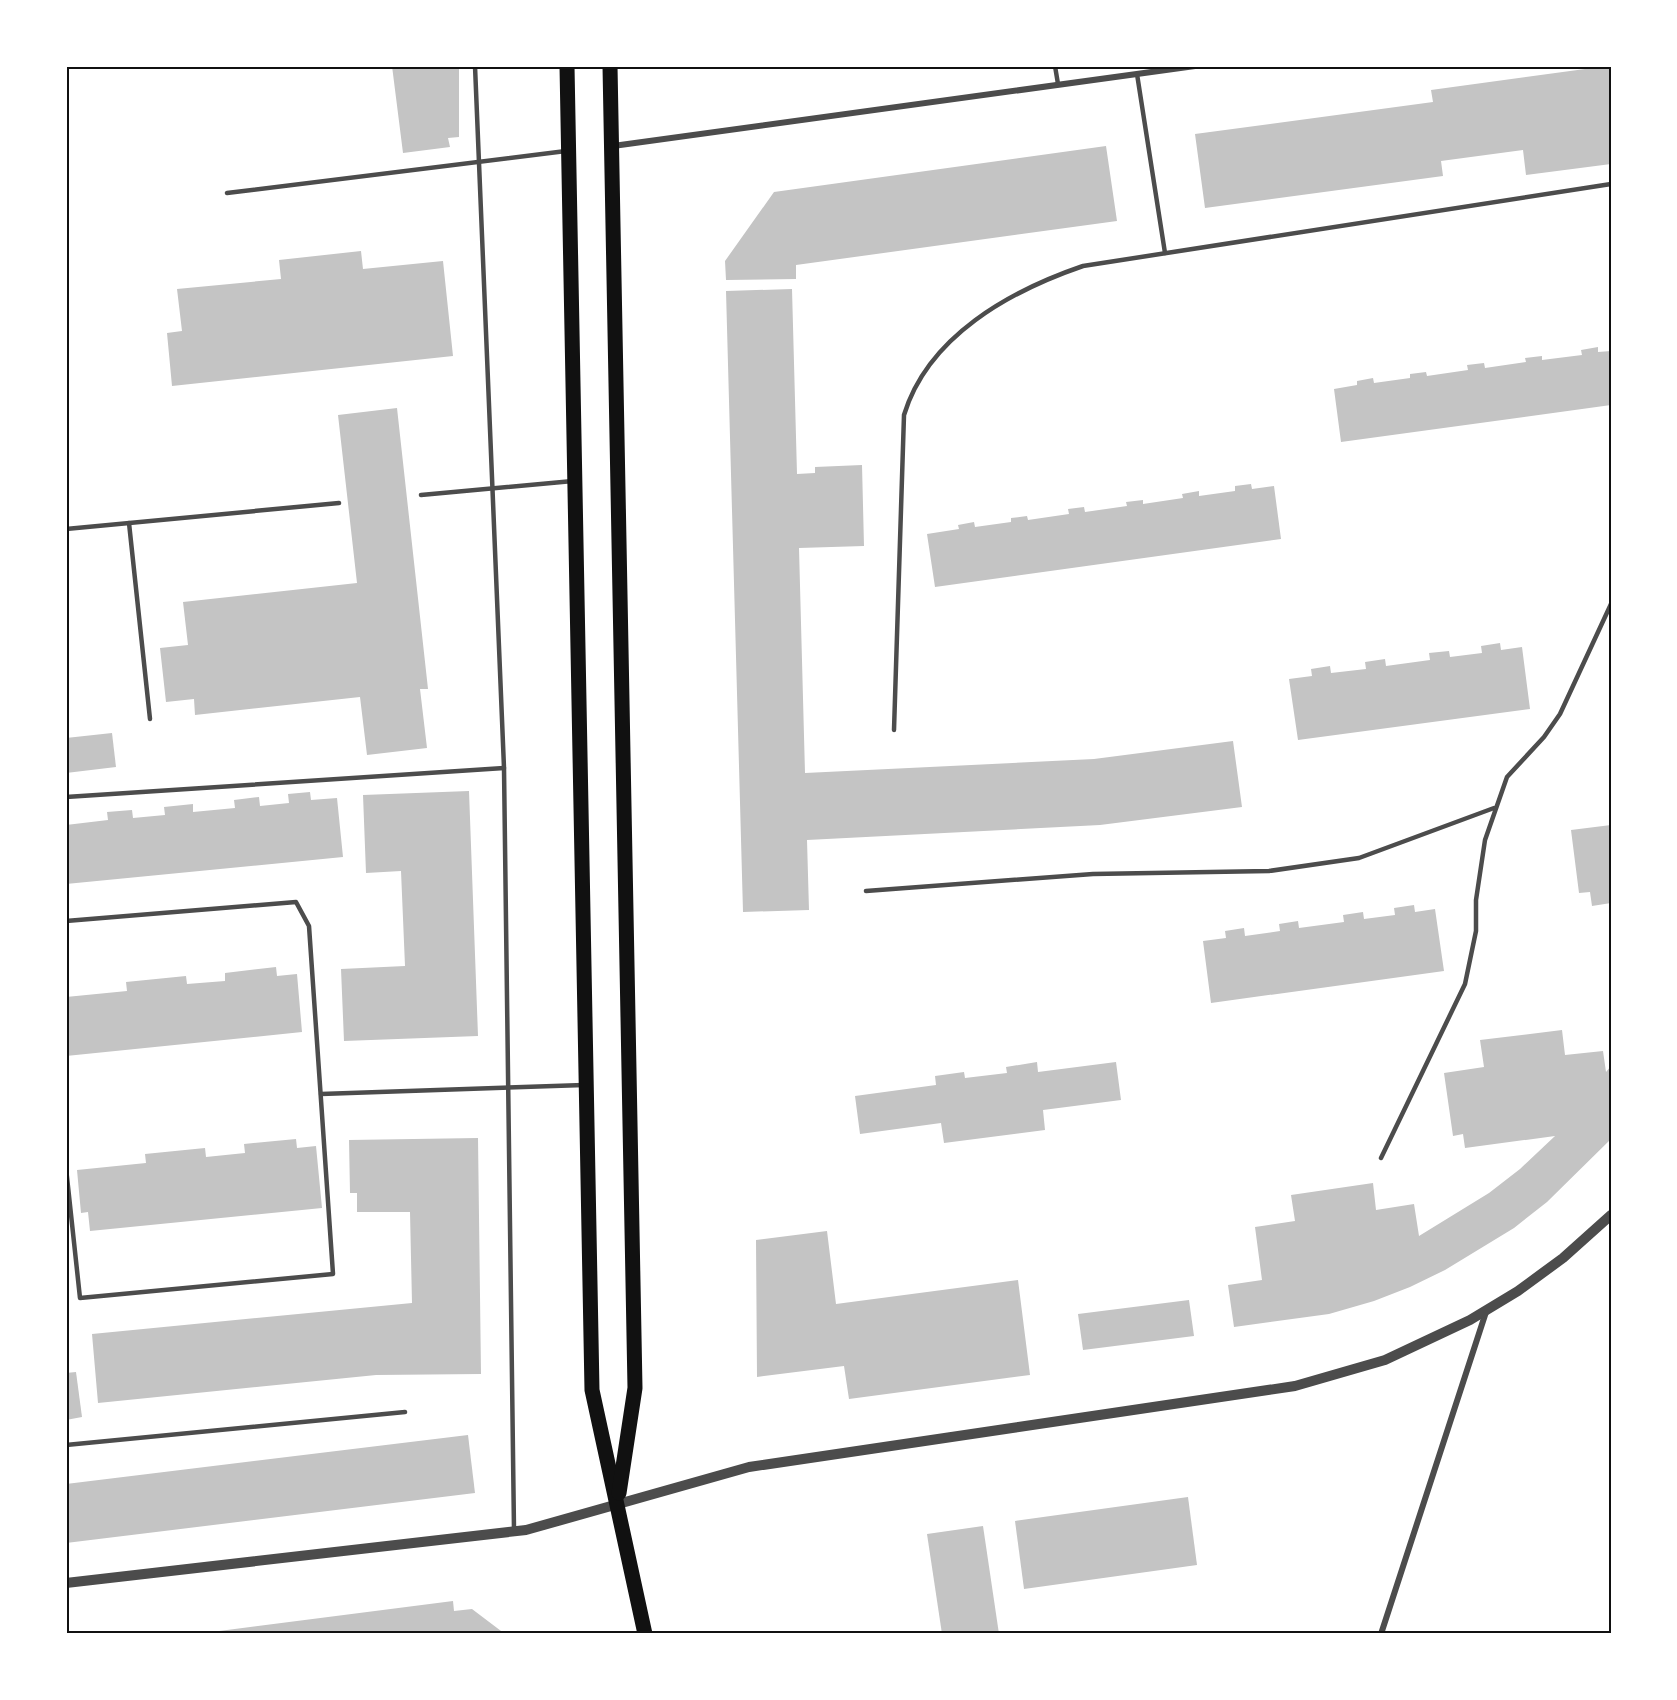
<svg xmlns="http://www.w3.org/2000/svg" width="1677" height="1700" font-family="Cabin,sans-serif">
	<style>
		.building { fill: #c4c4c4 }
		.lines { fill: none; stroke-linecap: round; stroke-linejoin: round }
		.service { stroke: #4c4c4c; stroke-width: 4.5 }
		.minor { stroke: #4c4c4c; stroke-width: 6 }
		.tertiary { stroke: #4c4c4c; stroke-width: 10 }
		.primary { stroke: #111; stroke-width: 15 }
		.neatline { fill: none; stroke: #111; stroke-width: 2 }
	</style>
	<rect width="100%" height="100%" fill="#fff"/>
	<g class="building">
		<polygon points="392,66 459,66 459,137 448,138 450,147 403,153"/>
		<polygon points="1607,66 1611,66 1611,164 1526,175 1523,150 1441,161 1443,176 1205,208 1195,134 1433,102 1431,90"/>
		<polygon points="1106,146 1117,221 796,265 796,279 726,280 725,261 774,192"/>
		<polygon points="361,251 363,269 443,261 453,356 172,386 167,333 182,331 177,289 281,279 279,260"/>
		<polygon points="792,289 797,474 815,473 815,467 862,465 864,546 799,548 805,773 1094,759 1233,741 1242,807 1100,825 807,840 809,910 743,912 726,291"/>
		<polygon points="1598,347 1598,352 1611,351 1611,405 1341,442 1334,389 1357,385 1357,381 1373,378 1374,383 1410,378 1410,374 1426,372 1427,376 1468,370 1467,365 1484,363 1485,368 1526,362 1525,358 1542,356 1542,360 1582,355 1581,350"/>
		<polygon points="397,408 428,689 420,689 427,748 367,755 360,697 195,715 194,699 166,702 160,648 188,645 183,602 357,583 338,415"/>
		<polygon points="1251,484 1252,489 1274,486 1281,539 935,587 927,534 959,529 958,525 974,522 975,527 1011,522 1011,518 1027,516 1028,520 1069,514 1068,509 1084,507 1085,512 1127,506 1126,502 1143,500 1143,504 1183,498 1182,494 1199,491 1199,496 1235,491 1235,486"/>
		<polygon points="1500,643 1501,650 1522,647 1530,709 1298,740 1289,679 1312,676 1311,669 1330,666 1331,673 1366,669 1365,662 1385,659 1386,666 1430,660 1429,653 1449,651 1450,657 1482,653 1481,646"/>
		<polygon points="112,733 116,767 66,773 66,738"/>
		<polygon points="469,791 478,1036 344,1041 341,969 405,966 401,871 366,873 363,795"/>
		<polygon points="310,792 311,800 337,798 343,857 66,884 66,825 108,820 107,812 132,810 133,818 165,815 164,807 193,804 193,812 235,808 234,800 259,797 260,806 289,803 288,794"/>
		<polygon points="1611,825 1611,903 1592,906 1590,892 1579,893 1571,830"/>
		<polygon points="1414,905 1415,912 1435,909 1444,971 1211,1003 1203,941 1226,938 1225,931 1244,928 1245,936 1280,931 1279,924 1298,921 1299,928 1344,922 1343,915 1363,912 1364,919 1395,915 1394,908"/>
		<polygon points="276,967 277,976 297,974 302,1032 66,1056 66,997 127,991 126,982 186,976 187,984 225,981 225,973"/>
		<polygon points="1562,1030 1565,1055 1603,1051 1606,1072 1611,1066 1611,1139 1547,1202 1514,1228 1445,1270 1410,1287 1374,1301 1329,1314 1234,1327 1228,1285 1262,1280 1255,1227 1295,1221 1291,1195 1373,1183 1376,1210 1414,1204 1419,1236 1489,1193 1520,1169 1555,1136 1465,1148 1463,1134 1453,1136 1444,1073 1484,1067 1480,1040"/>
		<polygon points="1037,1062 1038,1072 1116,1062 1121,1100 1043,1110 1045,1130 944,1143 941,1123 860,1134 855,1096 936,1085 935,1076 964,1072 965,1078 1007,1073 1006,1067"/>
		<polygon points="478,1138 481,1374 376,1375 98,1403 92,1334 412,1303 410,1212 357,1212 357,1193 350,1193 349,1140"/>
		<polygon points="296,1139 297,1148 316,1146 322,1208 90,1231 88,1212 81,1213 77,1170 146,1163 145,1154 205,1148 206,1157 245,1153 244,1144"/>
		<polygon points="827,1231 836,1304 1018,1280 1030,1375 849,1399 844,1366 757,1377 756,1240"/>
		<polygon points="1189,1300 1194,1336 1083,1350 1078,1314"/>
		<polygon points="76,1372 82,1417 66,1420 66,1373"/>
		<polygon points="468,1435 475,1493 66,1543 66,1484"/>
		<polygon points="1188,1497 1197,1565 1024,1589 1015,1521"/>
		<polygon points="983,1526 999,1634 942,1634 927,1534"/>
		<polygon points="453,1601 454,1611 472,1609 505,1634 196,1634"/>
	</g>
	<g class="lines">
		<g class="service">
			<polyline points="475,66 504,768 514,1530"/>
			<polyline points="1055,66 1058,84"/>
			<polyline points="1137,74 1165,253"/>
			<polyline points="227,193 566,151"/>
			<polyline points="421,495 573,481"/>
			<polyline points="129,523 150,719"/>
			<polyline points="66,529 339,503"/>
			<path d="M 894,730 L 904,415 C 928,336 1010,291 1083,266 L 1611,184"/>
			<polyline points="66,797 504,768"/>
			<polyline points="866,891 1093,874 1269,871 1359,858 1494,808"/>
			<polyline points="66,921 296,902 309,926 333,1274 80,1298 66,1168"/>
			<polyline points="321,1094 584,1085"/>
			<polyline points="1381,1158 1465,984 1476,931 1476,900 1485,840 1507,777 1544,737 1560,714 1611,604"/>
			<polyline points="66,1445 405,1412"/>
		</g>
		<g class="minor">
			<polyline points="613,146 1195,66"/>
			<polyline points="1381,1634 1486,1312"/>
		</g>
		<polyline class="tertiary" points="66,1583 526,1530 749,1467 1295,1386 1385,1360 1470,1320 1518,1291 1563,1258 1611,1215"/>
		<g class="primary">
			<polyline points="567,66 592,1390 645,1634"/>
			<polyline points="610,66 635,1388 619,1493"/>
		</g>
	</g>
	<rect width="1677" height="1700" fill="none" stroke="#ffffff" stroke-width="135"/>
	<rect x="68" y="68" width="1542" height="1564" class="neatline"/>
</svg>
